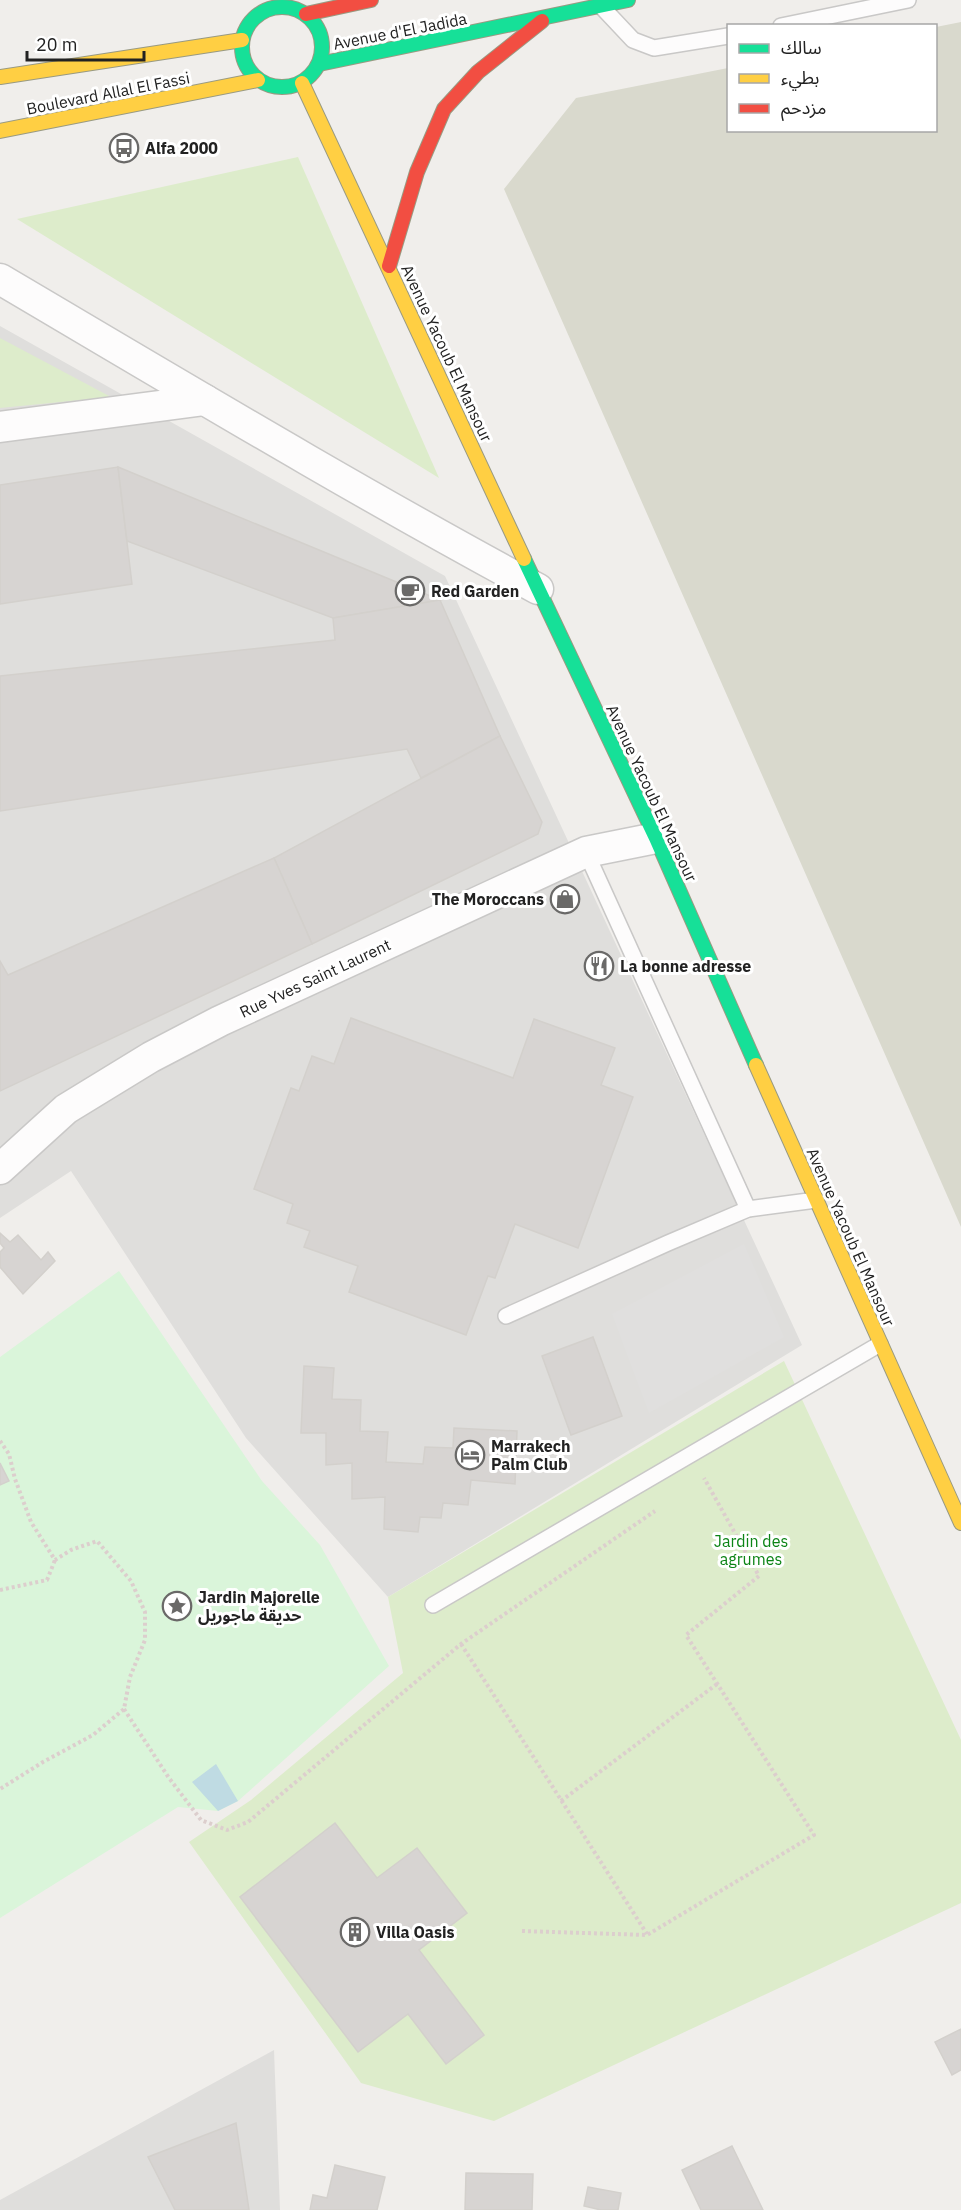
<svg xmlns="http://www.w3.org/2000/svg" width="961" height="2210" font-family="'IBM Plex Sans','Noto Sans Arabic',sans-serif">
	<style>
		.residential { fill: #dfdedc }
		.construction { fill: #d9d9cd }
		.grass { fill: #ddeccb }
		.park { fill: #daf5da }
		.parking { fill: #e0dfde }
		.water { fill: #bfdbe3 }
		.building { fill: #d7d4d2; stroke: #d3d0cc; stroke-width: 1.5 }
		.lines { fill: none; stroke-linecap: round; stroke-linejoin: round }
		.lane-casing { stroke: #c9c8c7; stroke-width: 18 }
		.street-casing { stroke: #c9c8c7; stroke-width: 33 }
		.fast-casing { stroke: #999a82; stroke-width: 16 }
		.slow-casing { stroke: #999a82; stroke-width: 16 }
		.jam-casing { stroke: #999a82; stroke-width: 16 }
		.path { stroke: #dccecd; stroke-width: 4; stroke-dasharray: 3 3; stroke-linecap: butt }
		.lane { stroke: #fdfcfc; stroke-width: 15 }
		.street { stroke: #fdfcfc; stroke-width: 30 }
		.fast { stroke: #16e098; stroke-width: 14 }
		.slow { stroke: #ffcf43; stroke-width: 14 }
		.jam { stroke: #f24e42; stroke-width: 14 }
		.labels { text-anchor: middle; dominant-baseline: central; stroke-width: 6; stroke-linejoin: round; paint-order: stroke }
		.street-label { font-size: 16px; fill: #222; stroke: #fff }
		.poi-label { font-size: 16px; font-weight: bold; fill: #222; stroke: #fff; text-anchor: start }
		.park-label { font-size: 16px; fill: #0c8416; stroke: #fff }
	</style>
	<rect width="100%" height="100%" fill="#f0eeeb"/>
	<g class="residential">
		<polygon points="0,326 445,576 802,1345 388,1597 246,1438 71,1171 0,1218"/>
		<polygon points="274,2050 280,2210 0,2210 0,2200"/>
	</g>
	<polygon class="construction" points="961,22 961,1227 504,189 576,98 728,68 728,130 936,130 936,27"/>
	<g class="grass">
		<polygon points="298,157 439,478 17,219"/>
		<polygon points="0,338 111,397 0,408"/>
		<polygon points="784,1361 961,1740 961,1903 494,2121 361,2083 189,1842 251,1800 403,1673 388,1597"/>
	</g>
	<polygon class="park" points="119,1271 262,1481 320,1545 389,1666 238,1801 218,1811 178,1807 0,1918 0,1357"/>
	<polygon class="parking" points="744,1244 784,1337 649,1413 612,1314"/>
	<polygon class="water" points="216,1764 238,1801 218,1811 192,1782"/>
	<g class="building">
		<polygon points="118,467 132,584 0,604 0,485"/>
		<polygon points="118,467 440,600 333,618 127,541"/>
		<polygon points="440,600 500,736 421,778 407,749 0,811 0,676 335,640 333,618"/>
		<polygon points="500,736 542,822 538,834 312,944 274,858"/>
		<polygon points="274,858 312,944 0,1091 0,961 8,975"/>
		<polygon points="351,1018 513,1078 534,1019 615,1048 601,1085 633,1097 578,1248 515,1224 495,1278 488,1276 466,1335 349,1292 358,1266 304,1247 310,1231 287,1223 293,1204 254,1189 291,1088 299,1091 312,1056 334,1064"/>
		<polygon points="0,1233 10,1242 18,1235 41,1260 48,1252 55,1261 23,1294 0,1267 0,1252 4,1248 0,1243"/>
		<polygon points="593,1337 622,1416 571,1435 542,1356"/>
		<polygon points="304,1366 334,1368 332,1399 361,1400 360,1431 388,1432 386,1462 423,1464 425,1447 453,1448 454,1428 517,1431 515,1484 471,1480 468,1505 443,1503 441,1518 420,1517 418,1532 384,1529 385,1497 352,1499 352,1463 326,1465 326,1433 301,1433"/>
		<polygon points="0,1463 9,1481 0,1485"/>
		<polygon points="335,1823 377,1878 417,1848 467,1913 419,1950 484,2035 446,2064 408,2014 358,2052 240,1897"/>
		<polygon points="961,2029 961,2070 952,2075 935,2042"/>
		<polygon points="236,2123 249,2210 175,2210 148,2157"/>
		<polygon points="732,2146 763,2210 701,2210 682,2170"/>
		<polygon points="335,2165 385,2177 377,2210 310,2210 313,2195 327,2198"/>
		<polygon points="466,2173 533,2174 532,2210 465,2210"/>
		<polygon points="588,2187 621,2193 618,2210 601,2210 584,2206"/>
	</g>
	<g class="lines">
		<g class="lane-casing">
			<g id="lane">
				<polyline points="601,6 633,40 654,48 728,36"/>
				<polyline points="781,26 908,0"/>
				<polyline points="586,852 748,1209"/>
				<polyline points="506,1316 668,1243 748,1209 816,1200"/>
				<polyline points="433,1605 880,1344"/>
			</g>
		</g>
		<g class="street-casing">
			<g id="street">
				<path d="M 0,279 C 178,384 356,491 538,589"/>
				<polyline points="0,427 205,400"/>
				<polyline points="0,1169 66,1109 151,1057 220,1021 586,852 656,838"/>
			</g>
		</g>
		<g class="fast-casing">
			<g id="fast">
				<circle cx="282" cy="47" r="40"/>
				<polyline points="319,64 628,0"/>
				<polyline points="524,559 656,838 756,1065"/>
			</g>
		</g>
		<g class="slow-casing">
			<g id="slow">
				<polyline points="0,77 242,40"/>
				<polyline points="302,83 524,559"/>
				<polyline points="0,131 258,80"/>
				<polyline points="756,1065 961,1523"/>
			</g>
		</g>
		<g class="jam-casing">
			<g id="jam">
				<polyline points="306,14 371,0"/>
				<polyline points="389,266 417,172 444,109 478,72 542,21"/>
			</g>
		</g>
		<g class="path">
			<polyline points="0,1441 9,1454 15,1479 31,1522 55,1560 71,1550 97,1541 131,1581 145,1612 145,1640 130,1677 124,1709 93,1735 43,1762 0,1789"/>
			<polyline points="0,1590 47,1580 55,1560"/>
			<polyline points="461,1644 647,1934"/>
			<polyline points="124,1709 169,1778 201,1820 227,1830 248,1822 461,1644 655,1511"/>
			<polyline points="561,1801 717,1684"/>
			<polyline points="522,1931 647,1935 814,1835 686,1635 759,1576 704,1478"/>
		</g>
		<use href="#lane" class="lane"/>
		<use href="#street" class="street"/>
		<use href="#fast" class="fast"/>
		<use href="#slow" class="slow"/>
		<use href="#jam" class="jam"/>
	</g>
	<defs>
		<g id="bus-ring" transform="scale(1.5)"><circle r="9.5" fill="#fff" stroke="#6a6968" stroke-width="1.5"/><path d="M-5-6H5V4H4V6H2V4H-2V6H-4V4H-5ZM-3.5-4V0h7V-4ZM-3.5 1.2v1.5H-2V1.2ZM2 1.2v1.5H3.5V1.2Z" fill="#6a6968"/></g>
		<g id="cafe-ring" transform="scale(1.5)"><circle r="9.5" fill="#fff" stroke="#6a6968" stroke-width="1.5"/><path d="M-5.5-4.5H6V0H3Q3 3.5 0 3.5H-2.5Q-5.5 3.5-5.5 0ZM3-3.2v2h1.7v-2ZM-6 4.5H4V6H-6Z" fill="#6a6968"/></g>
		<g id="shop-ring" transform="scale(1.5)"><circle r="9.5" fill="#fff" stroke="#6a6968" stroke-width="1.5"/><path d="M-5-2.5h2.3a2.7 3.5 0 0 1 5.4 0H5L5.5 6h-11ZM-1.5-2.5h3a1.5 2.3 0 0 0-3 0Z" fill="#6a6968"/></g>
		<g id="restaurant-ring" transform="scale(1.5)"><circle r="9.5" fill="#fff" stroke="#6a6968" stroke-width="1.5"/><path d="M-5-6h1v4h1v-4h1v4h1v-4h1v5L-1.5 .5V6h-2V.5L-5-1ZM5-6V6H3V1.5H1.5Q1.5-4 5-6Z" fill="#6a6968"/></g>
		<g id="hotel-ring" transform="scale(1.5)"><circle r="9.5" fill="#fff" stroke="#6a6968" stroke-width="1.5"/><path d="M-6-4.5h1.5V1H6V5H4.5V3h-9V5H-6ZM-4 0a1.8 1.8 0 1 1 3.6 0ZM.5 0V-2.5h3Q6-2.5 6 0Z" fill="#6a6968"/></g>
		<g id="sight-ring" transform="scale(1.5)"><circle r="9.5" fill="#fff" stroke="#6a6968" stroke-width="1.5"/><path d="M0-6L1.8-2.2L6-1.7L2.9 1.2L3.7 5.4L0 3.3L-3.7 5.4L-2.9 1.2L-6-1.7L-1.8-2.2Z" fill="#6a6968"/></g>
		<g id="building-ring" transform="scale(1.5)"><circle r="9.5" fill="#fff" stroke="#6a6968" stroke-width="1.5"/><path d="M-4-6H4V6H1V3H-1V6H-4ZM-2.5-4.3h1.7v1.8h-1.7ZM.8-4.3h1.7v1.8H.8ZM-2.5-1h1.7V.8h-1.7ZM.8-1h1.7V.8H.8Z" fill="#6a6968"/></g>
	</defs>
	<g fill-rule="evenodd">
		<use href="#bus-ring" x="124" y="148"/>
		<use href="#cafe-ring" x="410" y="591"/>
		<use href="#shop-ring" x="565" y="899"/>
		<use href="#restaurant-ring" x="599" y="966"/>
		<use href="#hotel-ring" x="470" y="1455"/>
		<use href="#sight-ring" x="177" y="1606"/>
		<use href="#building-ring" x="355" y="1932"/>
	</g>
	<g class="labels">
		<g class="street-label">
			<text transform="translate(400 31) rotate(-11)">Avenue d'El Jadida</text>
			<text transform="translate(108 93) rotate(-11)">Boulevard Allal El Fassi</text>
			<text transform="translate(447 353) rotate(65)">Avenue Yacoub El Mansour</text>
			<text transform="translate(652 793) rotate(65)">Avenue Yacoub El Mansour</text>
			<text transform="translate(315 978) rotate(-25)">Rue Yves Saint Laurent</text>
			<text transform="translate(851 1237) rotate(66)">Avenue Yacoub El Mansour</text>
		</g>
		<g class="poi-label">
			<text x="145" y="148">Alfa 2000</text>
			<text x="431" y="591">Red Garden</text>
			<text x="544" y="899" text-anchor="end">The Moroccans</text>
			<text x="620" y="966">La bonne adresse</text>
			<text x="491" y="1446">Marrakech<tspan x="491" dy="18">Palm Club</tspan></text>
			<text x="198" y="1597">Jardin Majorelle<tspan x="198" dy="18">حديقة ماجوريل</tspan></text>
			<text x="376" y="1932">Villa Oasis</text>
		</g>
		<g class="park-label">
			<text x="751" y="1541">Jardin des<tspan x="751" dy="18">agrumes</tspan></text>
		</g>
	</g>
	<rect x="727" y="24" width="210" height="108" fill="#ffffff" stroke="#a7a7a7" stroke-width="1.5"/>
	<rect x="739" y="44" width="30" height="9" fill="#16e098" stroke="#a7a7a7" stroke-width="1.5"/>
	<text x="781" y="54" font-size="18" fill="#222222">سالك</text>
	<rect x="739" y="74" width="30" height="9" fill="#ffcf43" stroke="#a7a7a7" stroke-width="1.5"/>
	<text x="781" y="84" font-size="18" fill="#222222">بطيء</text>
	<rect x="739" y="104" width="30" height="9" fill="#f24e42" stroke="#a7a7a7" stroke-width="1.5"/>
	<text x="781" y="114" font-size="18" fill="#222222">مزدحم</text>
	<path d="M27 51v9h117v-9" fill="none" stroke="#222222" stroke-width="3"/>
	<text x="36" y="51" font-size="18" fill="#222222" stroke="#ffffff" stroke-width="4.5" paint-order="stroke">20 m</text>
</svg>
